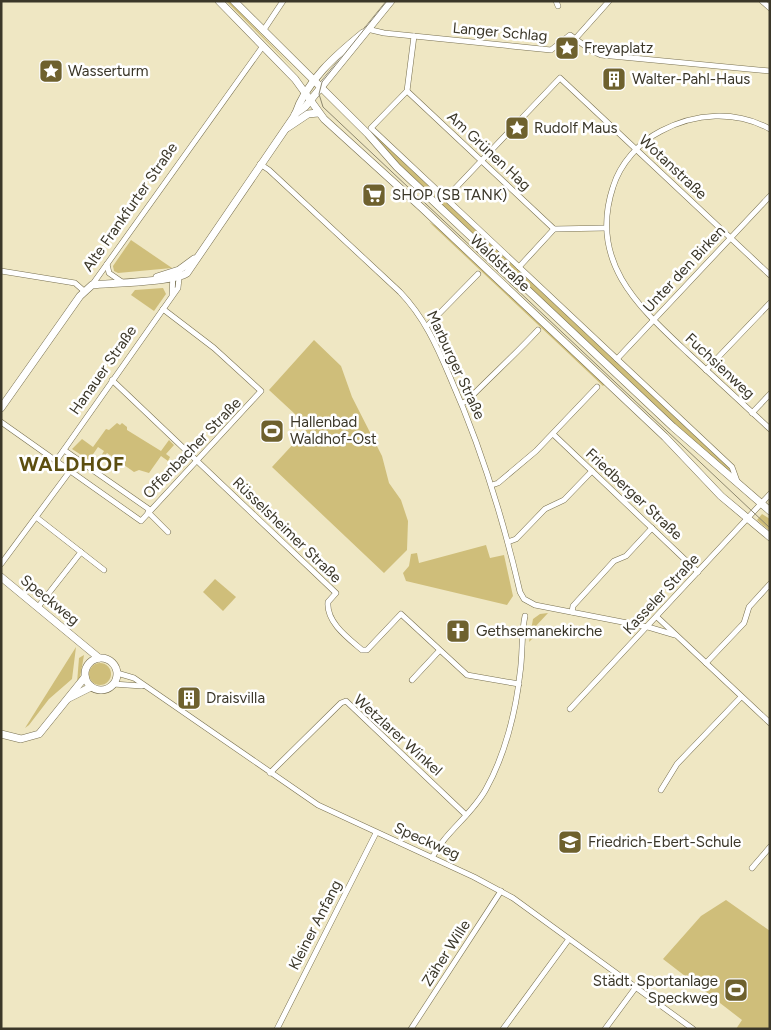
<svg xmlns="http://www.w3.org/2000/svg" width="771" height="1030" font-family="Figtree,sans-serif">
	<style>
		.green { fill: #cfbe7a }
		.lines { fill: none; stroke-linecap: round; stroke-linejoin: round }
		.street-casing { stroke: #787050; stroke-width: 6 }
		.secondary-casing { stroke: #787050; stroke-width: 8 }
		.street { stroke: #fff; stroke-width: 5 }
		.secondary { stroke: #fff; stroke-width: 7 }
		.tram { stroke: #8d876f; stroke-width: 1 }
		.labels { text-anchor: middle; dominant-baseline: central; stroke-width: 5; stroke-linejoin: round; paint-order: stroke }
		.street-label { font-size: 15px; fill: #3b3729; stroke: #fff }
		.poi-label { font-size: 15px; fill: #3b3729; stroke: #fff; text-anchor: start }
		.district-label { font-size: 20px; font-weight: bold; letter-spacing: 1px; fill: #5c4e10; stroke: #fff }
	</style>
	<rect width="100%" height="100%" fill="#efe7c3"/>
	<g class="green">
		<polygon points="226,1 229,1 298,73"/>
		<polygon points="370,131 728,467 735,477 676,425 398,163"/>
		<polygon points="429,222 436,226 605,384 603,386"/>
		<polygon points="131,240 172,268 118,273 114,271 113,266"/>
		<polygon points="163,288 166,294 154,311 131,295 135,290"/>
		<polygon points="314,340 341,366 352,397 382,456 389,483 401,500 408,521 407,550 384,573 272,467 309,427 269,390"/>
		<polygon points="117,423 120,425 122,423 127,427 127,430 161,451 169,440 174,445 166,454 170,457 168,461 161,456 149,473 139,470 134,472 107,453 100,463 98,461 104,451 98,447 89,460 72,449 82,439 93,447 106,429 109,430"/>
		<polygon points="184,453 187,457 169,476 166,474 173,465 170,463 173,461 175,462"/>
		<polygon points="762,514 770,519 770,531 757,520"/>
		<polygon points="486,545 490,558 504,555 513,596 507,605 406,581 403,573 409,566 411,554 417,553 419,563"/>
		<polygon points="215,579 236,597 223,611 203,592"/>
		<polygon points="548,613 535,627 537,629 534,632 537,634 529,642 533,619 540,614"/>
		<polygon points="76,647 72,679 49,699 29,725 25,728"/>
		<polygon points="84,655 80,678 77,683 79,658"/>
		<circle cx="100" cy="674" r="11"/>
		<polygon points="726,900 770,931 770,1029 736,1029 742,1020 663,959 701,916"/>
	</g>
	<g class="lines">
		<g class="street-casing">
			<g id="street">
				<polyline points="556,1 558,6"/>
				<polyline points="762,1 770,8"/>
				<polyline points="367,29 384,33 551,50 570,35 592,51 601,55 770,71"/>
				<polyline points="263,31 283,1"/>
				<polyline points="414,36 407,91 371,128 732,467 737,481"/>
				<polyline points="576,38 609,1"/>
				<polyline points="407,91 554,229"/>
				<path d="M 770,129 C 735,110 695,113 661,131 C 639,142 620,164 613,187 C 588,263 640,308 689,354 C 716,379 743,404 770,429"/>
				<path d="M 260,164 L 269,170 L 400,292 C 424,317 437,346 450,377 C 481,447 503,518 520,592 L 524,599 L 535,605 L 648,627 L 675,635"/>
				<polyline points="446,198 560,78 770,275"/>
				<polyline points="107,264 109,273 122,282"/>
				<polyline points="519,267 554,229 606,228"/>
				<polyline points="1,271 75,283 84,291"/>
				<polyline points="92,285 263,46"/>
				<polyline points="427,326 478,274"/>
				<polyline points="617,359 770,196"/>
				<polyline points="706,370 770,303"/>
				<path d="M 112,380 L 336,593 L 328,602 C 326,622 348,638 362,650 L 367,650 L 401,614 L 467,675 L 519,684"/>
				<path d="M 462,403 L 467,401 C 491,376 515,355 538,330"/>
				<polyline points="752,413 770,394"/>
				<polyline points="1,422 141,521 261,391 214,348 163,309"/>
				<polyline points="553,434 698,572"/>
				<polyline points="64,450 150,510"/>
				<polyline points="56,461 178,288 179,278 173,273 172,296"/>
				<polyline points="492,485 498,483 536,451 597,387"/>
				<polyline points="148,512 168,532"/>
				<polyline points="36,517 104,570"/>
				<polyline points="508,542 516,539 545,509 564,500 592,471"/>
				<polyline points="1,564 70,471"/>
				<polyline points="38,607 81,552"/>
				<polyline points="572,612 573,606 614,561 626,556 652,528"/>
				<polyline points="657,617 770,723"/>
				<polyline points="706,663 744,623 749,607 770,584"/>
				<polyline points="117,673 134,678 318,805 474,877 513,898 693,1029"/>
				<polyline points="412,680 439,651"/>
				<polyline points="113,684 142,686"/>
				<polyline points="570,709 770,494"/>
				<polyline points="270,773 341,703 346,701 466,815"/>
				<polyline points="661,790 677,764 741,697"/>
				<path d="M 432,858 C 445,832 472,815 486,789 C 505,755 516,711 520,673 C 523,654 521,634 525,616"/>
				<polyline points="752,868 770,847"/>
				<polyline points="277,1029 376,833"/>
				<polyline points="411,1029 501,891"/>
				<polyline points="503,1029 569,939"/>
				<polyline points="605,1029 636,987"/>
			</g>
		</g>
		<g class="secondary-casing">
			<g id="secondary">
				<polyline points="219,1 295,79 324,119 422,208 665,437 721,496 770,537"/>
				<polyline points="234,1 368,134 397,167 673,427 770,511"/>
				<polyline points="295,114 305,107 391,1"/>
				<polyline points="287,128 308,114 318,113"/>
				<polyline points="157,277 179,270 194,259"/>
				<path d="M 1,408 L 80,296 L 92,285 C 111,283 175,282 187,273 L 295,115 C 306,81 336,55 363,33"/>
				<polyline points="1,577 99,658"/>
				<circle cx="101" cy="674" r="16"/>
				<polyline points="69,698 91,687"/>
				<polyline points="1,734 21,739 39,734 85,677"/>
			</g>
		</g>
		<use href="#street" class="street"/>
		<use href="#secondary" class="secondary"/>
		<polyline class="tram" points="387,1 322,82 319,94 323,107 770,528"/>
	</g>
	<defs>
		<g id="sight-square" transform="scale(1.25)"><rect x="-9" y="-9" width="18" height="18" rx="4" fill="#6e612e" stroke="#fff"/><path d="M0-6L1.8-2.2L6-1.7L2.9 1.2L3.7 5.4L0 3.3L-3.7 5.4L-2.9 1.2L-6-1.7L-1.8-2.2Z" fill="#fff"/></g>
		<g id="building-square" transform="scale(1.25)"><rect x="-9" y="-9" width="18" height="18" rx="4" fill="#6e612e" stroke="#fff"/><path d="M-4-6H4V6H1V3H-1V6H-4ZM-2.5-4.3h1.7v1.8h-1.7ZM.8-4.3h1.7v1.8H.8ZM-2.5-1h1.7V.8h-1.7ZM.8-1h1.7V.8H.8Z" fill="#fff"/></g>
		<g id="supermarket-square" transform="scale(1.25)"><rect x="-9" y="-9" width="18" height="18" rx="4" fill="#6e612e" stroke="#fff"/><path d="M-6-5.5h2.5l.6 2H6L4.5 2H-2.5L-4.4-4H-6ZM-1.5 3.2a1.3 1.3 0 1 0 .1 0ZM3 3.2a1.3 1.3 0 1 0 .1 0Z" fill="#fff"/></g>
		<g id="stadium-square" transform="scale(1.25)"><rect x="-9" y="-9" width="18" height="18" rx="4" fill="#6e612e" stroke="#fff"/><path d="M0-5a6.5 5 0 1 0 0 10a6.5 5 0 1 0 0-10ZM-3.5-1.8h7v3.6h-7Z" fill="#fff"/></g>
		<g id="church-square" transform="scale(1.25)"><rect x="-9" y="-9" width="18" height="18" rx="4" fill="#6e612e" stroke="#fff"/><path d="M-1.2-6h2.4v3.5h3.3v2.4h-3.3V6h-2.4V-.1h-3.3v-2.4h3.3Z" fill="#fff"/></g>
		<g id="school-square" transform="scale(1.25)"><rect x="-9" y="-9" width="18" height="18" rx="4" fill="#6e612e" stroke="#fff"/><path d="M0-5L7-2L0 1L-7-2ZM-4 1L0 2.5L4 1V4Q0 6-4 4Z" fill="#fff"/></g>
	</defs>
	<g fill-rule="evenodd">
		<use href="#sight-square" x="567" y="48"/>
		<use href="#sight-square" x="51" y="71"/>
		<use href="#building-square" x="614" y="79"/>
		<use href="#sight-square" x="517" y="128"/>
		<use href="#supermarket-square" x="374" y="195"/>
		<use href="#stadium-square" x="272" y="431"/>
		<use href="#church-square" x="458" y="631"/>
		<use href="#building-square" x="189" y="698"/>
		<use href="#school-square" x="570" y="842"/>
		<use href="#stadium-square" x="736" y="990"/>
	</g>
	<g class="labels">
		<g class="street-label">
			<text transform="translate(500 32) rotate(5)">Langer Schlag</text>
			<text transform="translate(489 151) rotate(43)">Am Grünen Hag</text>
			<text transform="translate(673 167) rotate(43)">Wotanstraße</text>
			<text transform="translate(130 207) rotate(-55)">Alte Frankfurter Straße</text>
			<text transform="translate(500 263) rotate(43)">Waldstraße</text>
			<text transform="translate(684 269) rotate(-47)">Unter den Birken</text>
			<text transform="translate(456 365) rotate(65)">Marburger Straße</text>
			<text transform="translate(720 366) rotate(43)">Fuchsienweg</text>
			<text transform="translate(103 370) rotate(-55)">Hanauer Straße</text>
			<text transform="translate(192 448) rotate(-46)">Offenbacher Straße</text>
			<text transform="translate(634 494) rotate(43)">Friedberger Straße</text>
			<text transform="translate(287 530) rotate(44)">Rüsselsheimer Straße</text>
			<text transform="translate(661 594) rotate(-47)">Kasseler Straße</text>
			<text transform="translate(50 600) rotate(39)">Speckweg</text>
			<text transform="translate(398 735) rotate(42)">Wetzlarer Winkel</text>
			<text transform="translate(427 841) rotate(24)">Speckweg</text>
			<text transform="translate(315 925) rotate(-63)">Kleiner Anfang</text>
			<text transform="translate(446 953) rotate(-57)">Zäher Wille</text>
		</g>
		<g class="poi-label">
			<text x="584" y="48">Freyaplatz</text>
			<text x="68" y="71">Wasserturm</text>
			<text x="632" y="79">Walter-Pahl-Haus</text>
			<text x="534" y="128">Rudolf Maus</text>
			<text x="392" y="195">SHOP (SB TANK)</text>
			<text x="290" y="422">Hallenbad<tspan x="290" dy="17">Waldhof-Ost</tspan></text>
			<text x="476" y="631">Gethsemanekirche</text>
			<text x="206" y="698">Draisvilla</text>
			<text x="588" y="842">Friedrich-Ebert-Schule</text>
			<text x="718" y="981" text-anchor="end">Städt. Sportanlage<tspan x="718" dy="17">Speckweg</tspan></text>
		</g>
		<g class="district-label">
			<text x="72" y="464">WALDHOF</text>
		</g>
	</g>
	<rect width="771" height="1030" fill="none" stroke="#3b3729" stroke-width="5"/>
</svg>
